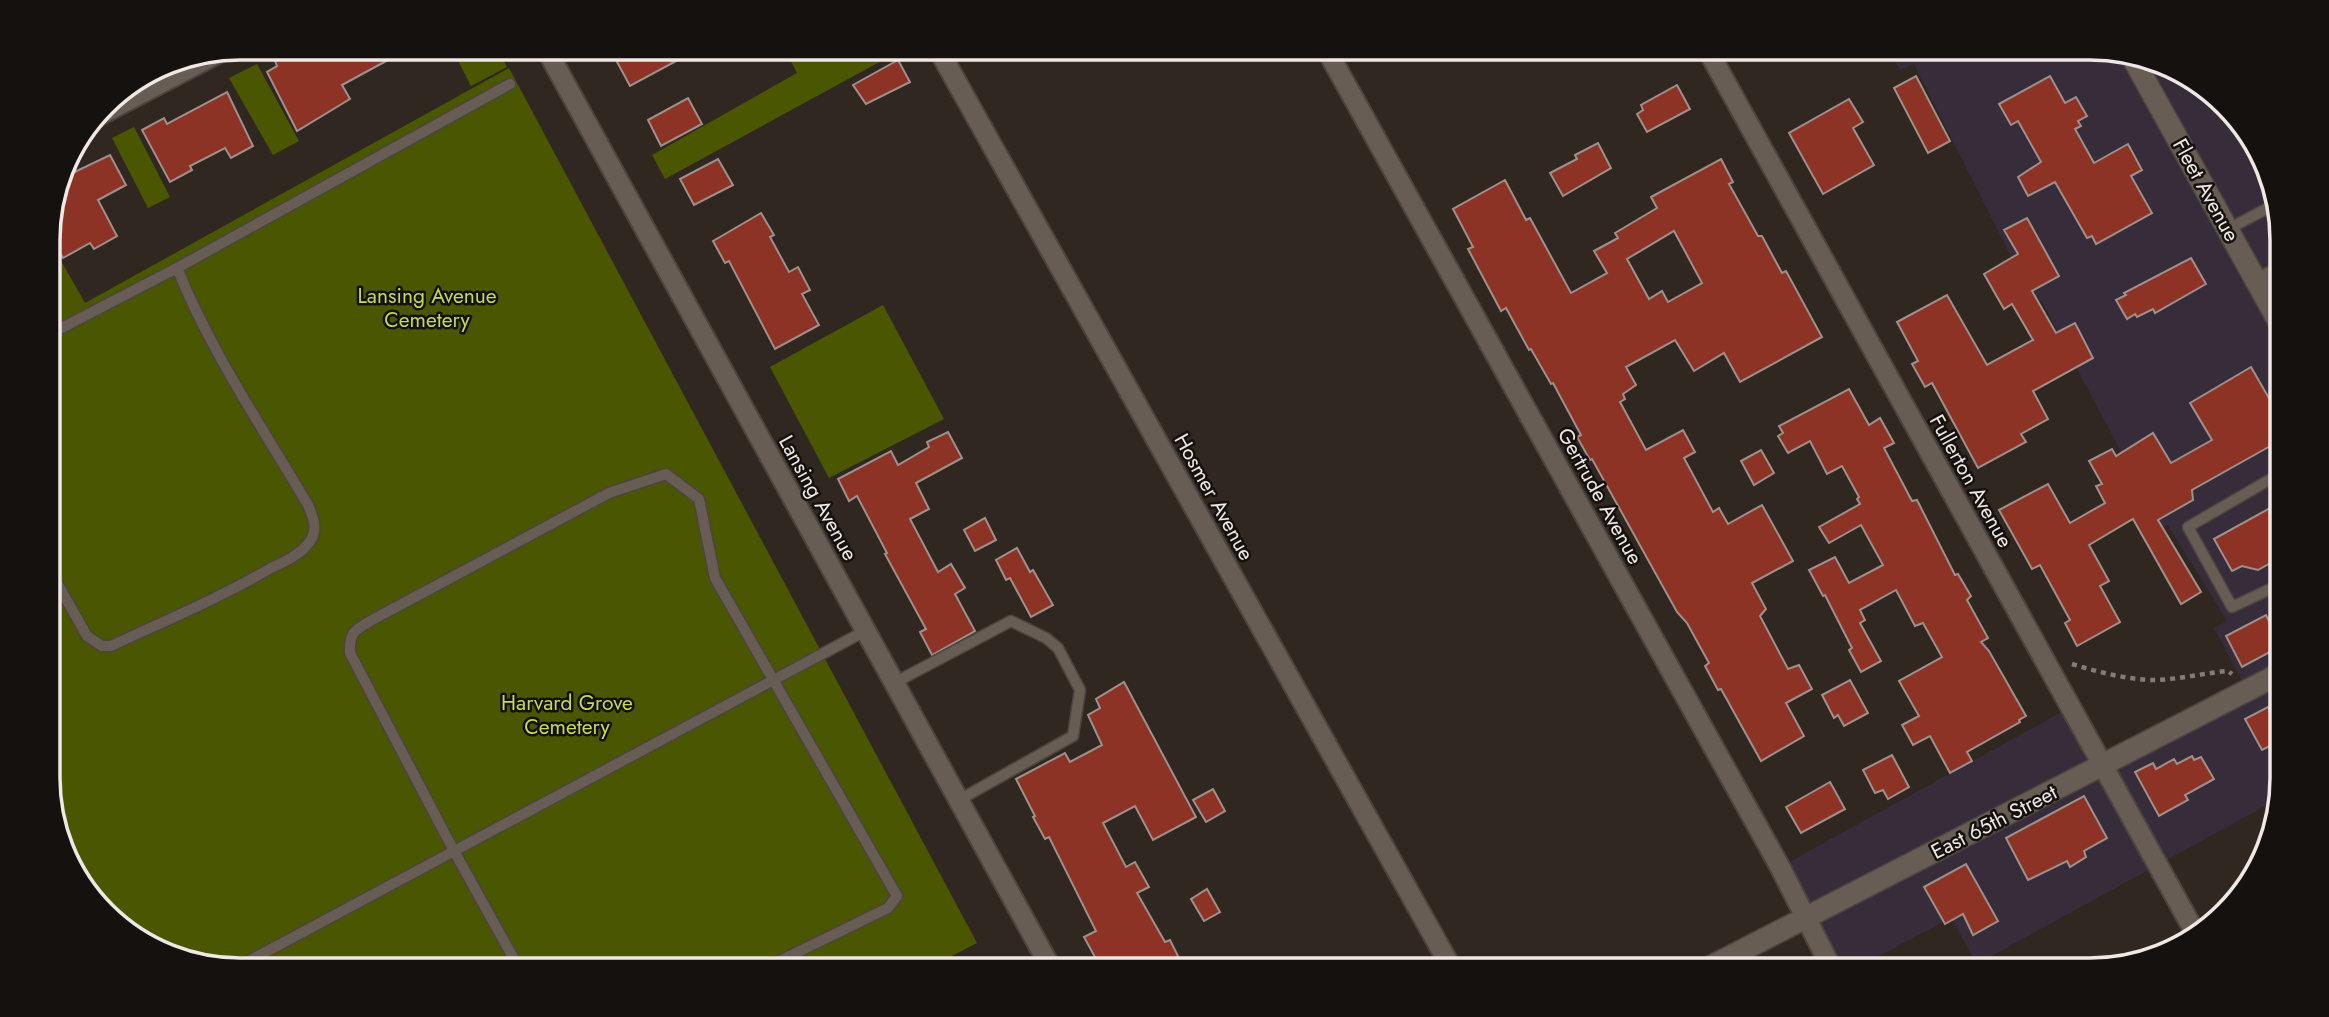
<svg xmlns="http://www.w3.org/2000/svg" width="2329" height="1017" font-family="Jost,sans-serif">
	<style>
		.commercial { fill: #372c3a }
		.green { fill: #4b5700 }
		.building { fill: #8d3326; stroke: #9f908d; stroke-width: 2; fill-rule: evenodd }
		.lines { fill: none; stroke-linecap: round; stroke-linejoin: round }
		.lane-casing { stroke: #4c443e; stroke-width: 13 }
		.street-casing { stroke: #4c443e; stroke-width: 23 }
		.secondary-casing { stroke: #4c443e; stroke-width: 24 }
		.path { stroke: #847c76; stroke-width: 4.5; stroke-dasharray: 5 5; stroke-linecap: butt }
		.lane { stroke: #685d55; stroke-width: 10 }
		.street { stroke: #685d55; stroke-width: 19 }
		.secondary { stroke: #685d55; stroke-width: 21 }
		.labels { text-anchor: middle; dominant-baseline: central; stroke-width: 5; stroke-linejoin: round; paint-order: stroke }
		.street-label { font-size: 21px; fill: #efe8e4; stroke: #15110e }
		.park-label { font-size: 21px; fill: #c3da5b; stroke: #15110e }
		.rim { fill: none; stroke: #efe8e4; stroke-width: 3.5 }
	</style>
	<rect width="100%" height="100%" fill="#302720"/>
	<polygon class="commercial" points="1888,47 2090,47 2163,62 2218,104 2230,124 2239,120 2242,122 2280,214 2282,778 2278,799 1977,964 1951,918 1854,969 1832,969 1780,867 2071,707 2103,766 2247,690 2214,628 2227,621 2168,525 2161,528 2041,300 2037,302 2015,265 1914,64 1900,70"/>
	<g class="green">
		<polygon points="451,47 496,47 507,67 471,86"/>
		<polygon points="784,47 907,47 665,179 652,155 797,73"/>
		<polygon points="257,64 299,141 273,155 229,78"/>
		<polygon points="509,68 977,943 925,970 239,970 166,955 87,895 49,803 48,238 85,303"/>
		<polygon points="134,127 170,197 148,208 112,138"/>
		<polygon points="883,305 944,419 829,478 770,367"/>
	</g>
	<g class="building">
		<polygon points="301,47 412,47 342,85 350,99 297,131 267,72 277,66 275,61"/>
		<polygon points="609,47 702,47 630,86"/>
		<polygon points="898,60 910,82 866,104 853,85"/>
		<polygon points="1916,76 1950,141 1928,153 1894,88"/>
		<polygon points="2050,76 2065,103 2076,97 2087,116 2078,121 2081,126 2075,129 2094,163 2128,144 2142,170 2131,176 2152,213 2096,244 2092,236 2087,238 2055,182 2028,196 2018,177 2041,162 2018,121 2011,125 1999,104"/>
		<polygon points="1677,85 1690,109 1647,132 1637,114 1643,110 1641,105"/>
		<polygon points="227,92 253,146 231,158 225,148 190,166 192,170 170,182 142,130 164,118 167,124"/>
		<polygon points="688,98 702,124 661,146 648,120"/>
		<polygon points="1849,99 1863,122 1853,128 1874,165 1823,194 1789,133"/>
		<polygon points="1598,143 1611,168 1563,196 1550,173 1577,159 1575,155"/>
		<polygon points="110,155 126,185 98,200 117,236 94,249 90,243 63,258 48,230 60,179"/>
		<polygon points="718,159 733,185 694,205 680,179"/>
		<path d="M 1721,159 L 1733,182 L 1729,184 L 1758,236 L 1762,236 L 1782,273 L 1786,271 L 1822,337 L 1740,382 L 1724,353 L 1694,371 L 1675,340 L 1626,367 L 1636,385 L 1623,394 L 1625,399 L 1620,402 L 1646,450 L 1683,430 L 1695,452 L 1684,458 L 1713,512 L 1719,508 L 1728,524 L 1762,505 L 1793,561 L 1752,583 L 1766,609 L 1760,616 L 1788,669 L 1799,665 L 1812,689 L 1786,703 L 1804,736 L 1761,761 L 1721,689 L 1718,690 L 1705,666 L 1709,663 L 1687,623 L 1677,612 L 1592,459 L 1590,460 L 1577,437 L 1581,435 L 1553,383 L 1551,384 L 1531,349 L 1529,350 L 1506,308 L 1501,311 L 1468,249 L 1473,247 L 1453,209 L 1505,180 L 1526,220 L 1530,218 L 1571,293 L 1607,273 L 1594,251 L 1618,238 L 1615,233 L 1657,208 L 1651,197 ZM 1674,231 L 1702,283 L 1668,302 L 1662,291 L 1649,299 L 1627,259 Z"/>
		<polygon points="761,213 774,235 770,237 789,272 798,267 810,290 802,294 819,325 775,349 729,261 725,263 713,241"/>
		<polygon points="2027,218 2059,276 2032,291 2056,333 2075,323 2093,358 2033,391 2048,419 2021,434 2026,442 1978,468 1932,383 1925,387 1912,364 1918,361 1897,322 1947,295 1987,365 2033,340 2012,304 2004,309 1984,274 2018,254 2004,230"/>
		<polygon points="2191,258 2206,284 2155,313 2153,309 2137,317 2135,314 2127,319 2116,300 2126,295 2124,293"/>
		<polygon points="2251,367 2281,419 2281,440 2192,490 2193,500 2158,520 2201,592 2181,604 2133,519 2089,545 2109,581 2100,586 2120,622 2077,646 2065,623 2070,620 2040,565 2032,569 1999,510 2048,484 2070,523 2105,503 2096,486 2102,484 2089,461 2112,449 2116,456 2153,433 2171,463 2212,440 2190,403"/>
		<polygon points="1849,389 1869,425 1880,418 1894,443 1884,448 1912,501 1917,500 1955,575 1958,574 1971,596 1967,600 1988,638 1981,642 1989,651 2026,716 2019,720 2020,722 1967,752 1972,761 1950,773 1930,736 1913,745 1902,725 1919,716 1899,681 1942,657 1923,623 1915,626 1896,590 1860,610 1865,620 1860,623 1881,661 1861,672 1849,650 1852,648 1825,595 1823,596 1809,570 1835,557 1849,583 1883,565 1861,525 1829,543 1819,527 1860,504 1857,499 1859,497 1842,466 1827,474 1810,441 1788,453 1778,436 1783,433 1779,426"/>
		<polygon points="948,432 962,458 916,483 929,509 910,519 938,572 951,564 965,588 955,594 975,631 932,655 920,632 926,629 885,554 887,553 857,496 849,501 838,479 891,451 898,465 929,447 927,442"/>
		<polygon points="1761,450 1774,473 1754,485 1741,461"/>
		<polygon points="2281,502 2281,557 2258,570 2242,566 2232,571 2214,539"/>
		<polygon points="985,518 996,540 975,551 964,530"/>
		<polygon points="1017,548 1030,572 1033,570 1053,605 1031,617 1010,578 1006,580 996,560"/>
		<polygon points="2266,615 2281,646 2242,667 2226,636"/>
		<polygon points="1850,680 1868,713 1844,726 1838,715 1834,718 1822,695"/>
		<polygon points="1124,682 1196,817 1153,840 1135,806 1103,823 1126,867 1135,862 1149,887 1137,893 1165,942 1170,940 1181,962 1166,970 1102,970 1084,937 1096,931 1049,837 1045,839 1033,817 1035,816 1016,779 1065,753 1070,762 1102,745 1088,715 1100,708 1096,699"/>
		<polygon points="2268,707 2282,733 2282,740 2262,750 2245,719"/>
		<polygon points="1892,755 1909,787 1888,799 1883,790 1875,793 1863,770"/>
		<polygon points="2192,756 2194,760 2201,757 2214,779 2185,795 2188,800 2159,816 2135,772 2153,763 2156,769 2174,759 2177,764"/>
		<polygon points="1830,782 1845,809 1801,833 1786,807"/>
		<polygon points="1213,789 1225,811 1206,822 1193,800"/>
		<polygon points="2084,796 2107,838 2084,851 2086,857 2070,867 2067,861 2028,880 2006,838"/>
		<polygon points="1966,864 1998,921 1973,935 1963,914 1945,924 1924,887"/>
		<polygon points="1207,889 1220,912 1204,921 1191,899"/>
	</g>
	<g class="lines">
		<g class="lane-casing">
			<g id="lane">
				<polyline points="2228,229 2276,204"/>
				<polyline points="48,335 177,268 510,84"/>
				<polyline points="2281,473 2188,527 2232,607 2281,584"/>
				<path d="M 48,567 L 87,636 L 102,646 L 111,646 C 164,621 220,598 271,568 C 283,562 298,556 307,545 C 319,533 314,519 308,505 C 262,427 211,352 177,268"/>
				<polyline points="894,683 1011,621 1046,638 1058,648 1080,690 1073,736 959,800"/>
				<polyline points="234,969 865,631"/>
				<path d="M 520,970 L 454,851 L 350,653 C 349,632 355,630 372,620 L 609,493 L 666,474 L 699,499 L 715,578 L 897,896 L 888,908 L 761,970"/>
			</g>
		</g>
		<g class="street-casing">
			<g id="street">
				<polyline points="545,47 1052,970"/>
				<polyline points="937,47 1452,969"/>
				<polyline points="1325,47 1780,867 1832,969"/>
				<polyline points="1706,47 2197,936"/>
				<polyline points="96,117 224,50"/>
				<polyline points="2258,283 2280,272"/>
			</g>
		</g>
		<g class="secondary-casing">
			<g id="secondary">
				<polyline points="2131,55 2280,324"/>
				<polyline points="1706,969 2281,673"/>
			</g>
		</g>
		<path class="path" d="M 2072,664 C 2098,672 2125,679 2152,680 C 2177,680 2203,673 2228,671 L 2232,674"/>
		<use href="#lane" class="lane"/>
		<use href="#street" class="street"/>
		<use href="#secondary" class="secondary"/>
	</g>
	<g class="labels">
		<g class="street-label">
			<text transform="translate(2206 190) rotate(61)">Fleet Avenue</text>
			<text transform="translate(1971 481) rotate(61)">Fullerton Avenue</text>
			<text transform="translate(1600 496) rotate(61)">Gertrude Avenue</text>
			<text transform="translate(1214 497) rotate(61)">Hosmer Avenue</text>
			<text transform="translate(818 498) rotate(61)">Lansing Avenue</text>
			<text transform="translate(1994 822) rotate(-27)">East 65th Street</text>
		</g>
		<g class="park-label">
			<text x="427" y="296">Lansing Avenue<tspan x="427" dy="24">Cemetery</tspan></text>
			<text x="567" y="703">Harvard Grove<tspan x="567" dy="24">Cemetery</tspan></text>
		</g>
	</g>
	<path d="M0 0H2329V1017H0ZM240 60H2090A180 180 0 0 1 2270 240V778A180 180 0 0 1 2090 958H240A180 180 0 0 1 60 778V240A180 180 0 0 1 240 60Z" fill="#15110e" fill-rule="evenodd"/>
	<path class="rim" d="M240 60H2090A180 180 0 0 1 2270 240V778A180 180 0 0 1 2090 958H240A180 180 0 0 1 60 778V240A180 180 0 0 1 240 60Z"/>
</svg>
